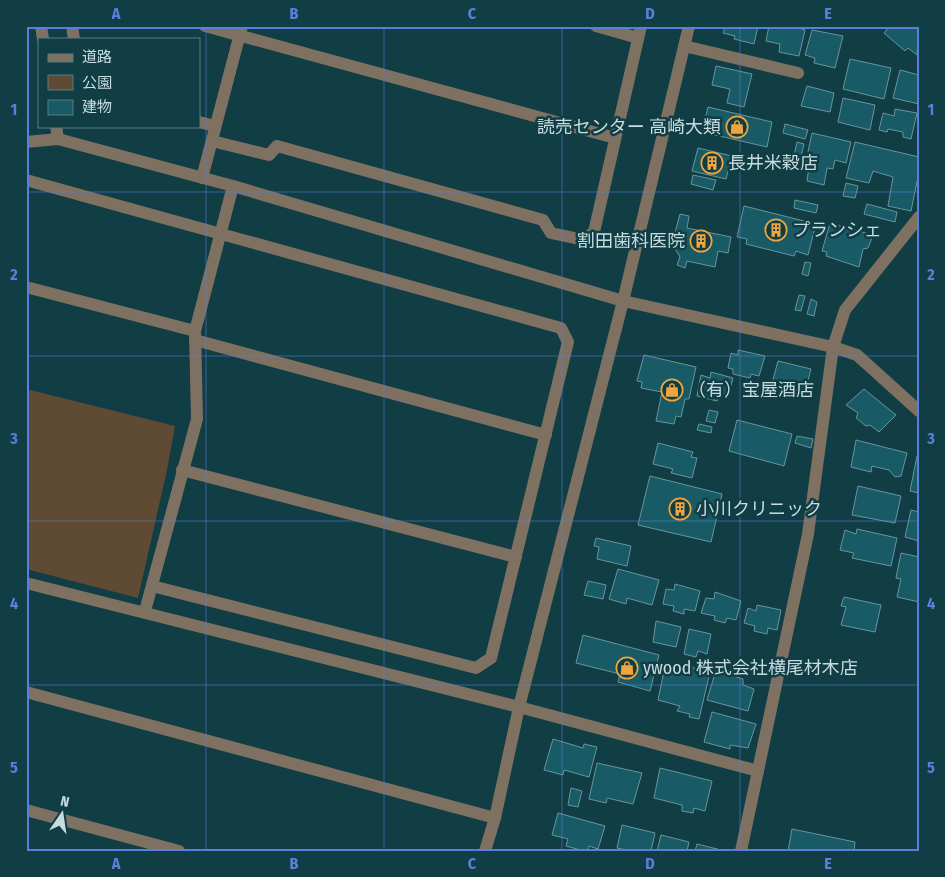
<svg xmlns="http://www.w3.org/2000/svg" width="945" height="877" font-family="'Fira Sans Condensed','Noto Sans JP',sans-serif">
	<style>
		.green { fill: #5f4b33 }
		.building { fill: #185b66; stroke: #69949d }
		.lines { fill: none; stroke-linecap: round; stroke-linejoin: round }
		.minor { stroke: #7f7161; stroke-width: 12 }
		.grid { fill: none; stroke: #5880db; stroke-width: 1; stroke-opacity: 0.55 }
		.labels { text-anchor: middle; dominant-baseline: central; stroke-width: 5; stroke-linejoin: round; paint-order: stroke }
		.poi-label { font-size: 18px; fill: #c6dce0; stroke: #113d45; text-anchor: start }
		.neatline { fill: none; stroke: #5880db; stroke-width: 2 }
		.grid-label { font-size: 16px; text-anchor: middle; font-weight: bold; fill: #5880db }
	</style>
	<rect width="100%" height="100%" fill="#113d45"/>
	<polygon class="green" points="26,389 175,426 167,470 138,598 26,569"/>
	<g class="building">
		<polygon points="725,26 758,26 754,44 734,39 735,36 723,33"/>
		<polygon points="769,26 793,26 805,30 799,56 779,52 780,44 766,41"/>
		<polygon points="890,26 919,26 917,55 908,48 905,51 884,33"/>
		<polygon points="812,30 843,36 835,68 814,63 815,58 805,55"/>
		<polygon points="850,59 891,68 884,99 843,89"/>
		<polygon points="716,66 752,74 744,107 727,103 730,89 712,85"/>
		<polygon points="900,70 919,75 919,104 893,98"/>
		<polygon points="807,86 834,93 830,112 801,106"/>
		<polygon points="843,98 875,105 870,130 838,122"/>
		<polygon points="708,107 772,122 767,147 702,132"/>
		<polygon points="895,109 917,113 911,139 903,137 903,132 888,129 887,132 879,130 883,113 894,116"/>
		<polygon points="785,124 808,130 805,139 783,133"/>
		<polygon points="812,133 851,142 846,163 835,160 833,169 827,168 824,185 807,181 809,166 805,166"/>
		<polygon points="797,142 804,144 798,168 772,162 774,156 793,160"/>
		<polygon points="855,142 919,157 919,172 911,211 888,206 893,177 873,171 869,183 846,178"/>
		<polygon points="698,148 732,156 726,179 692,171"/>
		<polygon points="693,175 716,180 713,190 691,184"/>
		<polygon points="846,183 858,186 855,198 843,196"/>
		<polygon points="795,200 818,205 816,213 794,208"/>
		<polygon points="867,204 897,212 895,222 864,214"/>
		<polygon points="744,206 816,224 808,255 796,251 794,256 746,244 747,239 737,237"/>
		<polygon points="680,214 689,216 687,228 731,237 728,253 718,251 715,267 687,261 685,268 677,265 680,257 672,244"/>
		<polygon points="830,223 873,235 868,248 863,249 859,267 826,256 827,252 822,251"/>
		<polygon points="805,262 811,263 808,276 802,274"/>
		<polygon points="799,295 805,296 801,311 795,310"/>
		<polygon points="811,299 817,302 814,316 807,314"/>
		<polygon points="738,350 765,356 759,376 751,374 750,378 733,374 733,369 728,368 731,353 738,355"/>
		<polygon points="644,355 696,367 689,399 685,399 681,417 676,416 674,424 656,421 662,392 641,388 642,382 637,381"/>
		<polygon points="778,361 811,369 806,388 796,386 795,392 785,390 784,396 775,394 778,383 772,383"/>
		<polygon points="711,372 733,378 728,398 720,396 717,401 697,396 701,375 710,378"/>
		<polygon points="864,389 896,415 879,432 870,425 866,426 856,418 858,413 846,405"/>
		<polygon points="709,410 718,412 715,423 706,421"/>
		<polygon points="737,420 792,434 784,466 729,451"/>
		<polygon points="699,424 712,427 711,433 697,430"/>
		<polygon points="797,436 813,439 811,448 795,443"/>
		<polygon points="856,440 907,453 901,476 895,477 889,470 872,466 871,472 851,467"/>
		<polygon points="658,443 693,452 691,457 697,458 692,478 671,473 673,469 653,464"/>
		<polygon points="917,456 919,457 919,493 910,491"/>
		<polygon points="650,476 722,494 711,542 638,525"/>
		<polygon points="858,486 901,496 895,523 852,515"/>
		<polygon points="911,510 919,512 919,541 905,537"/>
		<polygon points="857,529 897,538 891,566 852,558 854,553 840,550 845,530 856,534"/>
		<polygon points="596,538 631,546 627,566 597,559 599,547 594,546"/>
		<polygon points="901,553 919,557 919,602 897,597 901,579 896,578"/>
		<polygon points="618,569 659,580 652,605 627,598 626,604 609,599"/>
		<polygon points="588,581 606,585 603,599 584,595"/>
		<polygon points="675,584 700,591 695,611 684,609 684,614 673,611 674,606 663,604 666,589 674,590"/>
		<polygon points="715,592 741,601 736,620 727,618 725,623 714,620 715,616 701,613 706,598 714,599"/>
		<polygon points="844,597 881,605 875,632 841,625 846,607 841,606"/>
		<polygon points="757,605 781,610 777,630 768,628 767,634 754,631 755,626 744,623 748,608 756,611"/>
		<polygon points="656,621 681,627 676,647 653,642"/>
		<polygon points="689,629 711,634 707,654 698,651 696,657 684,654"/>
		<polygon points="583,635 659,655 650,691 618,682 620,674 576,663"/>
		<polygon points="665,666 685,671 686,666 710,672 699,719 689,717 690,714 677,711 680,706 658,700"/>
		<polygon points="716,670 743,679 743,685 754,689 748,711 707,700"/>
		<polygon points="712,712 756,724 748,748 730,745 730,749 704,742"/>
		<polygon points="553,739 583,748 584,744 597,747 589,777 564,770 563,775 544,770"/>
		<polygon points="597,763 642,773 633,804 607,798 606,803 589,799"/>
		<polygon points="660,768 712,781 705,811 694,808 693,813 682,811 682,805 654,798"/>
		<polygon points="571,788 582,791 578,807 568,805"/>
		<polygon points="558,813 605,826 598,849 589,846 588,851 584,851 566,846 568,839 552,835"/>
		<polygon points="622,825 655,833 651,851 631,851 617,848"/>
		<polygon points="792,829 855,842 854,851 788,851"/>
		<polygon points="661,835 689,842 687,851 657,851"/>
		<polygon points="697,844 725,851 695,851"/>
	</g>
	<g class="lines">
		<g class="minor">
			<polyline points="41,26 43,39"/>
			<polyline points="72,26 74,39"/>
			<polyline points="205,26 615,138"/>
			<polyline points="596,26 638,38"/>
			<polyline points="684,46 798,73"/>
			<polyline points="199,122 215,126"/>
			<polyline points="56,126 58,139"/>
			<polyline points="212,141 269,155 277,146 543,220 551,233 584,240 594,232 641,26"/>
			<polyline points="26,142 58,139 233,186 623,301 833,347 857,355 919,411"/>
			<polyline points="202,178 242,26"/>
			<polyline points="26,180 561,328 568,342 491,658 476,668 152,586"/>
			<polyline points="26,287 195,331"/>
			<polyline points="195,340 546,435"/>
			<polyline points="182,470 516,557"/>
			<polyline points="26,583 519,707 758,771"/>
			<polyline points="145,611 197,419 195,331 233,186"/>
			<polyline points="26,692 495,818"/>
			<polyline points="26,810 179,851"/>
			<polyline points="485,851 495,818 519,707 623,301 689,26"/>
			<polyline points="741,851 808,534 833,347 845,310 919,217"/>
		</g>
	</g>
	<path class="grid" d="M 206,26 L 206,851M 384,26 L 384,851M 562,26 L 562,851M 740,26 L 740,851M 26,192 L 919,192M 26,356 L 919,356M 26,521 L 919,521M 26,685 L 919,685"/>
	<defs>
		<g id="shop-ring" transform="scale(1.125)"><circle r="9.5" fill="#113d45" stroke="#f0a63f" stroke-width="1.5"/><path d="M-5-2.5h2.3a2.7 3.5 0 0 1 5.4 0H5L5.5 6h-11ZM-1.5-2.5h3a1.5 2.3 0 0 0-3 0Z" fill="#f0a63f"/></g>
		<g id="building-ring" transform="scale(1.125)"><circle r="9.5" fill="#113d45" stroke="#f0a63f" stroke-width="1.5"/><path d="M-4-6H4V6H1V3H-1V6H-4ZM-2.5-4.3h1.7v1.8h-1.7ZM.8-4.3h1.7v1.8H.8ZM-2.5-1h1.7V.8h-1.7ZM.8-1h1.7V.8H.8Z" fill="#f0a63f"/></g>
	</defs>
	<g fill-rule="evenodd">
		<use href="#shop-ring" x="737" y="127"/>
		<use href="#building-ring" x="712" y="163"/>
		<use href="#building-ring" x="776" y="230"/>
		<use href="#building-ring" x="701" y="241"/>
		<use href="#shop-ring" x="672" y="390"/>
		<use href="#building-ring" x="680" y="509"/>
		<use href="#shop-ring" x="627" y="668"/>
	</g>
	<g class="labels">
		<g class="poi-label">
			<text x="721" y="127" text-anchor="end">読売センター 高崎大類</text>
			<text x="728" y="163">長井米穀店</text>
			<text x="792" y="230">プランシェ</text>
			<text x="685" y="241" text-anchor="end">割田歯科医院</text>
			<text x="688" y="390">（有）宝屋酒店</text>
			<text x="696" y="509">小川クリニック</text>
			<text x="643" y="668">ywood 株式会社横尾材木店</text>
		</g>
	</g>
	<rect width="945" height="877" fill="none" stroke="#113d45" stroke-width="55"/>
	<rect x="38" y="38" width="162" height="90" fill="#113d45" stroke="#597d83"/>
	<rect x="48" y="54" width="25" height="8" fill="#7f7161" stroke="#597d83"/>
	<text x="82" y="62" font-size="15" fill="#c6dce0">道路</text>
	<rect x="48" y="75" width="25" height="15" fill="#5f4b33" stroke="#597d83"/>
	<text x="82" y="88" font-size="15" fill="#c6dce0">公園</text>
	<rect x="48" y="100" width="25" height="15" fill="#185b66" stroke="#597d83"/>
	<text x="82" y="112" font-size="15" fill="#c6dce0">建物</text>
	<g transform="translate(62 814) rotate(13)" stroke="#113d45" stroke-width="4" paint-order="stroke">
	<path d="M0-4L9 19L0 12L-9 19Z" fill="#c6dce0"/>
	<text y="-8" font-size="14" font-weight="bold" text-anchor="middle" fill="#c6dce0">N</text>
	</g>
	<rect x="28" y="28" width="890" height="822" class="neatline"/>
	<g class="grid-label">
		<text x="116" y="19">A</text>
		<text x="294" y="19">B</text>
		<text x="472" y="19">C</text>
		<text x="650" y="19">D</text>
		<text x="828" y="19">E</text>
		<text x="14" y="115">1</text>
		<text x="931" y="115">1</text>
		<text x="14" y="280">2</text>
		<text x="931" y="280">2</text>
		<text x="14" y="444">3</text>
		<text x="931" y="444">3</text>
		<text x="14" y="609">4</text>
		<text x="931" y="609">4</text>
		<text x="14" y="773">5</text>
		<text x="931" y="773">5</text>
		<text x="116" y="869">A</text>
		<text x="294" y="869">B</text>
		<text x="472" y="869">C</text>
		<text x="650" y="869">D</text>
		<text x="828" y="869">E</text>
	</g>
</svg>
